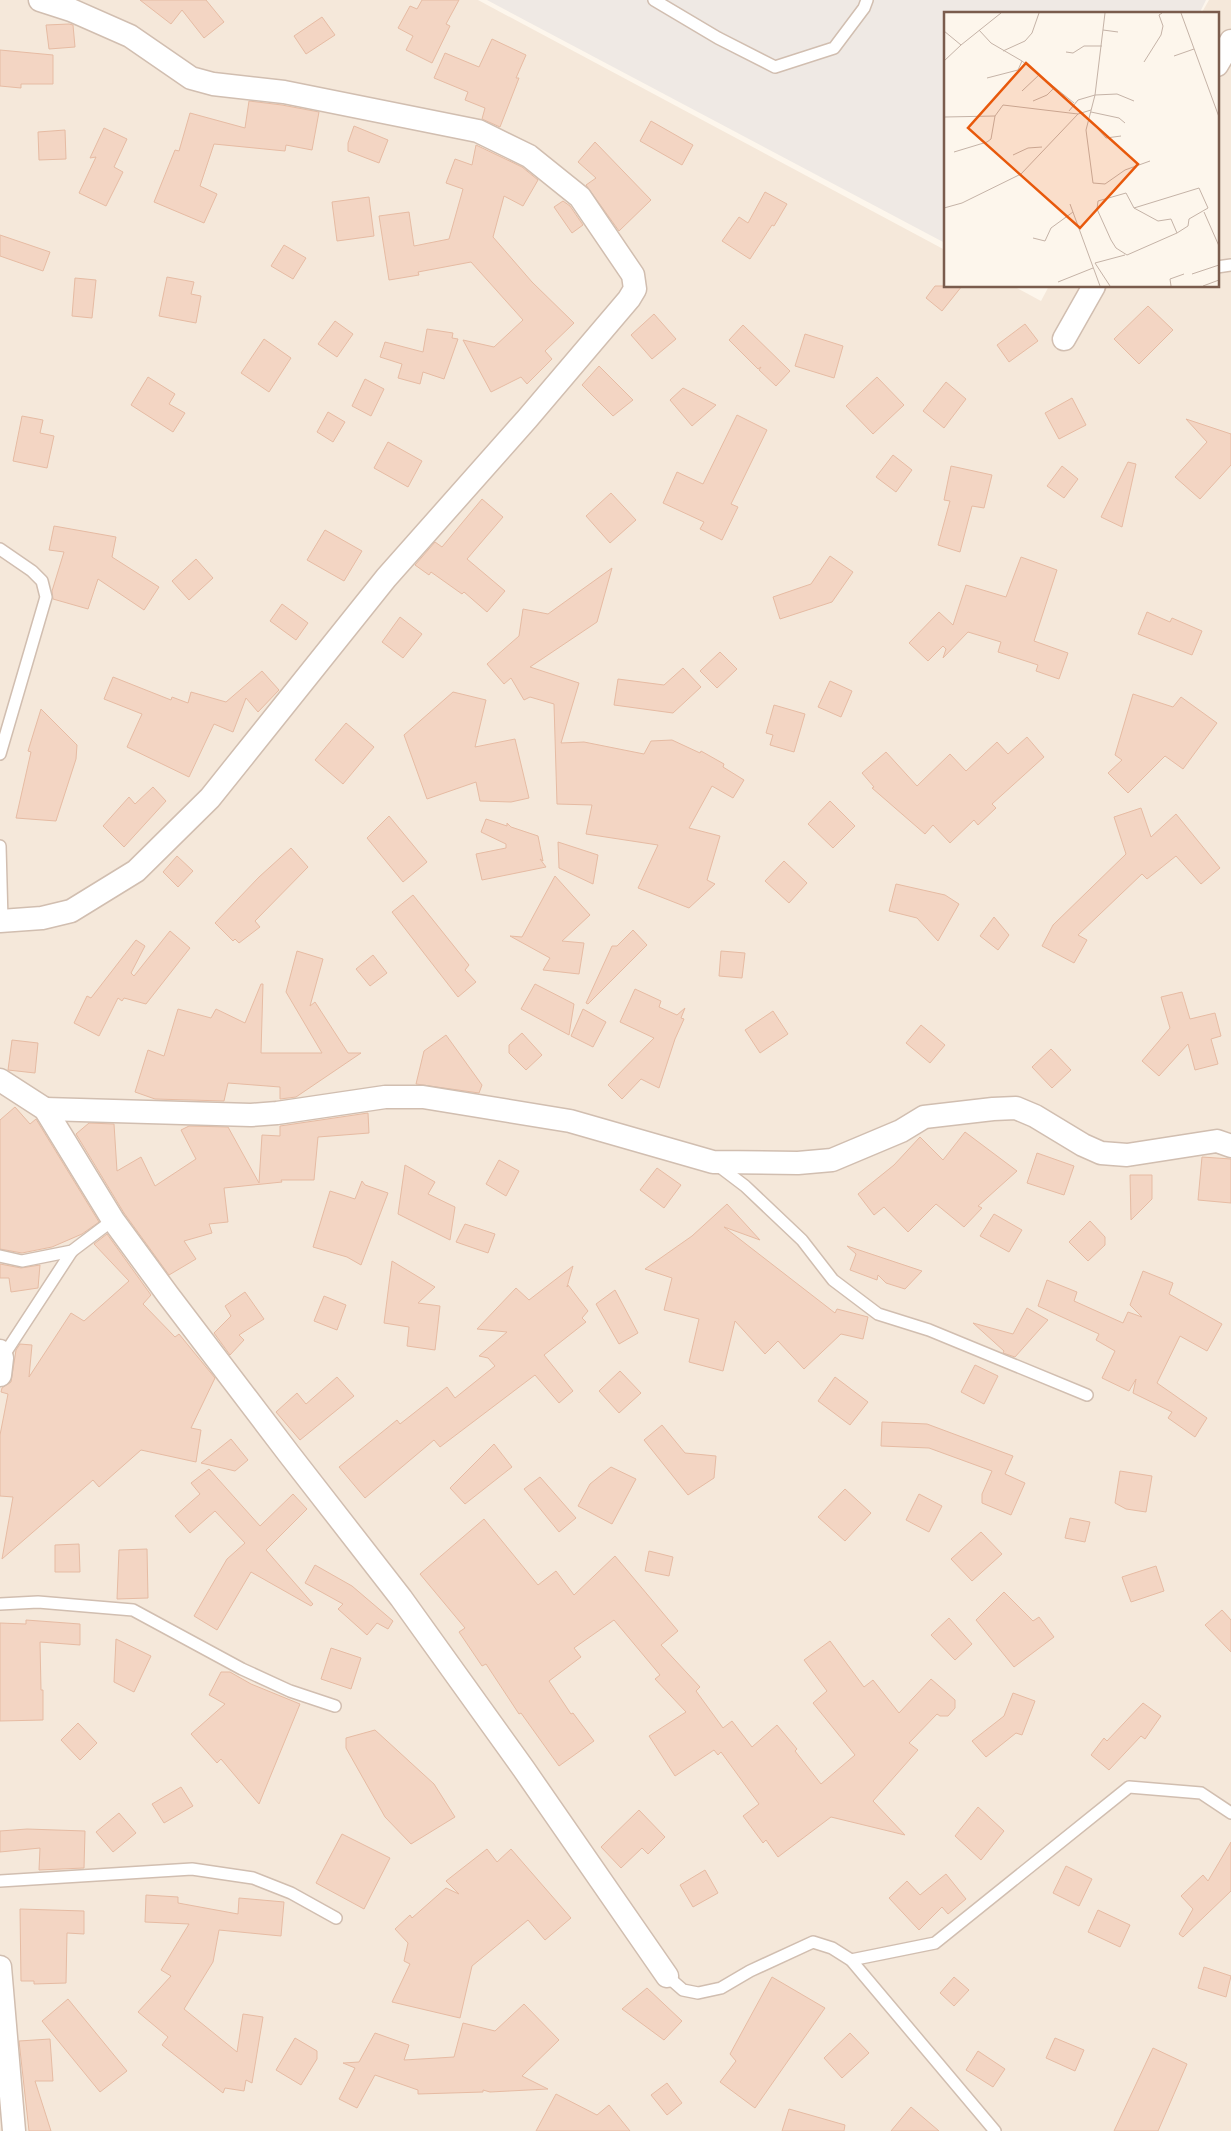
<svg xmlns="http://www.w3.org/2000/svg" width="1231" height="2131" font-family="Ubuntu,sans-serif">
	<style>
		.residential { fill: #f5e8da }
		.industrial { fill: #efe9e4 }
		.building { fill: #f3d5c3; stroke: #e6bba3 }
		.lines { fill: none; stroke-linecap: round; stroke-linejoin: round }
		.lane-casing { stroke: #d1beb0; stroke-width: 14 }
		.street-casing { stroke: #d1beb0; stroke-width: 25 }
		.lane { stroke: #fff; stroke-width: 11 }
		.street { stroke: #fff; stroke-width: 22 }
		.inset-road { fill: none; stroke: #c5b3a7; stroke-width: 1 }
		.view { fill: #e8590c; fill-opacity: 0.15; stroke: #e8590c; stroke-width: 2.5 }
		.inset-edge { fill: none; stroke: #7a5c4d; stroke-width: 2.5 }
	</style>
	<rect width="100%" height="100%" fill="#fdf6ec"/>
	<polygon class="residential" points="0,0 478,0 945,250 945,286 1013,286 1041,301 1049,286 1217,286 1217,14 1201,14 1209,0 1231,0 1231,2131 0,2131"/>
	<polygon class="industrial" points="487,0 1206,0 1199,14 945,14 945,243"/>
	<g class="building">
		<polygon points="140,0 206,0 224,22 204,38 182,10 171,24"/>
		<polygon points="422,0 459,0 446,24 450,26 432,63 406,50 413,36 398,28 410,6 417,9"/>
		<polygon points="322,17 335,35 306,54 294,36"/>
		<polygon points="69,24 73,25 75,47 49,49 46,25"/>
		<polygon points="492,39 526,55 516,78 519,78 500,127 482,119 485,108 465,100 468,92 434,78 445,53 479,67"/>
		<polygon points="0,50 53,55 53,84 21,84 21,88 0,86"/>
		<polygon points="249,101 282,105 319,112 312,150 286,145 285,151 214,144 200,186 217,194 204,223 154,202 175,150 179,151 190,113 245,128"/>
		<polygon points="651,121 693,145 682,165 640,141"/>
		<polygon points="354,126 388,140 379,163 348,151 348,143"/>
		<polygon points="104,128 127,139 114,167 123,172 106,206 79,193 96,157 90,158"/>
		<polygon points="65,130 66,159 39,160 38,132"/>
		<polygon points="595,142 651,200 619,231 586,185 596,178 578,162"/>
		<polygon points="476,145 522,167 538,180 523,206 504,196 493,237 532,282 574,323 545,351 552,359 527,384 521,377 491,392 463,340 494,347 523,320 471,262 418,272 419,275 389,280 379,216 409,212 414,246 449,239 463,189 446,183 455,159 472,165"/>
		<polygon points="765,192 787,204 774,226 772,225 750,259 722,241 739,217 748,223"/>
		<polygon points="369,197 374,236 337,241 332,202"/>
		<polygon points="563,201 570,206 583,225 572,233 554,207"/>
		<polygon points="0,235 50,252 43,271 0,256"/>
		<polygon points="284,245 306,258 293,279 271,266"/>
		<polygon points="167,277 194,282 191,294 201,296 196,323 159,316"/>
		<polygon points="75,278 96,280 92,318 72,316"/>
		<polygon points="935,286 962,286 942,311 926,298"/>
		<polygon points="1148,306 1173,330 1139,364 1114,339"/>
		<polygon points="654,314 676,339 652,359 631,335"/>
		<polygon points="335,321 353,334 337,357 318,344"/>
		<polygon points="1025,324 1038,341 1009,362 997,345"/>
		<polygon points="743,325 790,371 776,386 759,370 761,367 758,369 729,340"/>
		<polygon points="427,329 453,333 452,338 458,339 444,379 423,372 420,384 398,378 402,364 380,357 385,342 423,352"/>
		<polygon points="805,334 843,346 834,378 795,366"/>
		<polygon points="264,339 291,358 269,392 241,373"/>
		<polygon points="599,366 633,400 613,416 582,385"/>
		<polygon points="148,377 175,394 169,404 185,413 173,432 131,405"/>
		<polygon points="877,377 904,405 873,434 846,406"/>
		<polygon points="365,379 384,389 371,416 352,406"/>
		<polygon points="946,382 966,399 944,428 923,411"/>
		<polygon points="683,388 716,405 692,426 670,400"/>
		<polygon points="1072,398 1086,425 1059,439 1045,413"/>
		<polygon points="328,412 345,422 333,442 317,432"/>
		<polygon points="737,415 767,430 731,504 738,507 722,540 700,529 704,522 663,503 677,472 703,484"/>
		<polygon points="22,416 43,420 40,433 54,436 47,468 13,461"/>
		<polygon points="1186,419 1231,434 1231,465 1200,499 1175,477 1207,442"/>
		<polygon points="388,442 422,461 408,487 374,468"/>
		<polygon points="893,455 912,470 896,492 876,477"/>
		<polygon points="1128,462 1136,464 1122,527 1101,517"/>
		<polygon points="951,466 992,475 984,508 972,506 960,552 938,545 950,501 944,500"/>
		<polygon points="1062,466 1078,479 1064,498 1047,486"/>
		<polygon points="611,493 636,520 610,543 586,516"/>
		<polygon points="482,499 503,517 467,559 505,591 487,612 464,592 462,594 431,572 429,575 415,565 435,542 442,547"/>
		<polygon points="54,526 116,537 112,557 159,587 144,610 98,579 88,609 53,599 52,591 64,552 49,550"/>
		<polygon points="325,530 362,551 344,581 307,560"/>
		<polygon points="830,556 853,572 832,602 780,619 773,597 811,584"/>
		<polygon points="1021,557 1057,570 1034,641 1068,653 1059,679 1036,671 1038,665 998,652 1001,642 968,632 943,658 946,649 943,646 928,661 909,643 939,612 953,625 966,585 1006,597"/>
		<polygon points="196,559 213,578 189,600 172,581"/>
		<polygon points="612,568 597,622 530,667 579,683 561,743 584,742 644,754 651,741 672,740 700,753 701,751 724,764 723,767 744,780 733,798 712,786 689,828 720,836 707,880 715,884 689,908 638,888 658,845 586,834 592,805 557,804 554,704 530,697 524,700 511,678 504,684 487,664 519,636 523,609 548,614"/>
		<polygon points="282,604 308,623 296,640 270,621"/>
		<polygon points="1147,612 1170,622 1172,618 1202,631 1192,655 1138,634"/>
		<polygon points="400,617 422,634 403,658 382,642"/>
		<polygon points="720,652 737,669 717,688 700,671"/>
		<polygon points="683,668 701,687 673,713 614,705 618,679 664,685"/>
		<polygon points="262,671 279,690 258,712 246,698 233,732 214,724 189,777 127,747 142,714 104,699 113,677 171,700 172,697 188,703 191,692 226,702"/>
		<polygon points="830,681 852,691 841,717 818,707"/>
		<polygon points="453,692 486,700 475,747 515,739 529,798 511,802 480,801 476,782 427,799 404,735"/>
		<polygon points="1133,694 1173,707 1181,697 1217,723 1183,769 1165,756 1128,793 1108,773 1122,760 1115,755"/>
		<polygon points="774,705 805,714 794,752 770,745 773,735 766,733"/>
		<polygon points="41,709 77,745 76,759 56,821 16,818 31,752 28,751"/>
		<polygon points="346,723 374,747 343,784 315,760"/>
		<polygon points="1027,737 1044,757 992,804 996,808 978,825 974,820 950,843 933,825 925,834 872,788 874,787 862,773 886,752 917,786 950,754 966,771 997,742 1008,754"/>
		<polygon points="153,787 166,801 124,847 103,826 129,797 135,804"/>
		<polygon points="830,801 855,826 833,848 808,824"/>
		<polygon points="1141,808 1151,837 1176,814 1220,868 1201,884 1176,856 1147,879 1142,874 1078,935 1087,940 1074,963 1042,946 1053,925 1126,854 1114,817"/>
		<polygon points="389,816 427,862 403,882 367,838"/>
		<polygon points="486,819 507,826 507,823 511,827 538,836 543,861 540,859 546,867 482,880 476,854 506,848 506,844 481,832"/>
		<polygon points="558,842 598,855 593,884 559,868"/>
		<polygon points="291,848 308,867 255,921 260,927 239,943 235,939 233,941 215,923 259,877"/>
		<polygon points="177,856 193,871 178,887 163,872"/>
		<polygon points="784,861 807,883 789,903 765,881"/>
		<polygon points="555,876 590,915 562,941 584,943 579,974 543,970 550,958 510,936 522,937"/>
		<polygon points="896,884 945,895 959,904 938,941 917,918 889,911"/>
		<polygon points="413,895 469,965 465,970 476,982 458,997 392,912"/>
		<polygon points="994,917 1009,935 998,950 980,936"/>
		<polygon points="633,930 647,945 588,1004 586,1003 612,946 617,946"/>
		<polygon points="170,931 190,948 146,1004 124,998 122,1001 118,998 99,1036 74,1023 87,996 91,998 136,940 145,946 131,973 134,976"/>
		<polygon points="297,951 323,959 310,1006 315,1002 348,1053 361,1053 296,1097 280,1099 280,1087 228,1083 224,1101 155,1099 135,1092 148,1050 164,1056 178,1009 211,1018 216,1009 245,1023 261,984 263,984 261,1053 322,1053 286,992"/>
		<polygon points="721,951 745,953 742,978 719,976"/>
		<polygon points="373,955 387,973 370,986 356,969"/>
		<polygon points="535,984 574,1004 569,1035 521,1009"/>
		<polygon points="635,989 661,1001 659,1007 677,1015 685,1008 681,1018 684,1019 675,1039 659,1088 641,1079 622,1099 608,1085 654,1038 620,1022"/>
		<polygon points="1182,992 1190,1019 1215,1013 1221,1036 1211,1039 1218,1064 1195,1070 1188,1044 1159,1076 1142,1061 1170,1028 1161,997"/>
		<polygon points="583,1009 606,1022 593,1047 571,1036"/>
		<polygon points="773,1011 788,1034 760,1053 745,1030"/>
		<polygon points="921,1025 945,1045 930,1063 906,1043"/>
		<polygon points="522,1033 542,1055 526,1070 509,1053 509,1045"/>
		<polygon points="446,1035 482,1085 479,1093 416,1084 424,1051"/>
		<polygon points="12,1040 38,1043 35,1073 8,1070"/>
		<polygon points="1051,1049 1071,1070 1052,1088 1032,1067"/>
		<polygon points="15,1107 30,1124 36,1119 99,1222 82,1234 52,1247 22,1253 0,1249 0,1120"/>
		<polygon points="368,1113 369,1133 318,1137 314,1180 281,1180 282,1182 224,1188 228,1222 209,1224 212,1233 184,1241 196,1259 169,1275 124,1213 76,1134 89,1123 114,1124 117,1171 141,1157 155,1186 196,1159 181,1130 189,1126 228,1127 259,1183 262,1135 280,1136 280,1126"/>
		<polygon points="965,1132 1017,1171 978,1206 982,1208 964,1227 936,1204 908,1232 884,1207 874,1215 858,1194 894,1165 920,1137 943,1160"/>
		<polygon points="1037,1153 1074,1166 1064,1195 1027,1183"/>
		<polygon points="1202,1157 1231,1159 1231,1203 1198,1200"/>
		<polygon points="499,1160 519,1171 506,1196 486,1184"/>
		<polygon points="405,1165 435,1182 428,1194 455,1207 450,1240 398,1214"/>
		<polygon points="657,1168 681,1185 664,1208 640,1190"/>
		<polygon points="1130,1175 1152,1175 1152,1199 1131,1220"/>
		<polygon points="362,1181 365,1185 388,1193 361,1265 347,1257 313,1247 330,1191 355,1199"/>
		<polygon points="727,1204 760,1240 724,1227 835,1313 837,1309 868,1317 863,1339 841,1334 804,1369 778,1341 765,1354 735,1321 723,1371 689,1362 699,1319 664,1310 672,1278 645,1269 692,1236"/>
		<polygon points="994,1214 1022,1230 1009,1252 980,1236"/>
		<polygon points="1090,1221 1105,1237 1105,1245 1088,1261 1069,1242"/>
		<polygon points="465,1224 495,1234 488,1253 456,1242"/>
		<polygon points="107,1234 151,1295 143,1304 175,1337 179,1334 215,1378 191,1428 201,1430 196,1462 141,1450 99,1487 93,1480 2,1559 13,1497 0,1496 0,1435 8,1394 1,1392 2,1388 11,1382 16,1350 20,1344 32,1345 29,1377 71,1313 84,1321 129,1281 94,1244"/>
		<polygon points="847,1246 922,1271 905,1289 886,1283 878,1275 877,1280 850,1270 856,1254"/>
		<polygon points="392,1261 435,1287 418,1303 440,1306 435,1350 407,1346 409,1327 384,1323"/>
		<polygon points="0,1264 21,1268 40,1265 38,1288 11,1292 9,1278 0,1278"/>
		<polygon points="573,1266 567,1287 568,1285 588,1311 582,1318 586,1322 544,1355 573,1391 559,1403 535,1375 440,1447 434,1440 365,1498 339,1467 397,1420 400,1424 447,1387 455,1398 495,1366 488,1358 479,1356 507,1332 477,1329 516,1288 529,1300"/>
		<polygon points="1143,1271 1173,1283 1169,1294 1222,1324 1207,1351 1180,1336 1157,1383 1207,1418 1195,1437 1168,1418 1172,1412 1133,1393 1136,1379 1129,1391 1102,1378 1115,1351 1096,1340 1099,1334 1038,1306 1047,1280 1077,1292 1074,1301 1123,1323 1128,1312 1142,1317 1130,1305"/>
		<polygon points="615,1290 638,1333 619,1344 596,1304"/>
		<polygon points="245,1292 264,1319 239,1335 244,1340 230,1355 214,1333 231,1316 225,1306"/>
		<polygon points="324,1296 346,1305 337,1330 314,1321"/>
		<polygon points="1027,1308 1048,1320 1015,1357 1003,1353 1004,1351 973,1323 1013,1334"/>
		<polygon points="975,1365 998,1376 984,1404 961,1392"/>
		<polygon points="620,1371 641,1393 619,1413 599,1391"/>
		<polygon points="337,1377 354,1396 300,1440 276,1412 297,1393 306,1404"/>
		<polygon points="835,1377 868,1402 850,1425 818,1401"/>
		<polygon points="882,1422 927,1424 1013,1456 1005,1474 1025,1483 1011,1515 982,1503 982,1494 992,1471 929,1448 881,1446"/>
		<polygon points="662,1425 685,1453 716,1456 714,1478 688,1495 644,1440"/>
		<polygon points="231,1439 248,1460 235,1471 201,1463"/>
		<polygon points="494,1444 512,1467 465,1504 450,1488"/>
		<polygon points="611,1467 636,1479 612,1524 578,1506 590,1484"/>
		<polygon points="209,1469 260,1526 293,1494 307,1509 266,1550 313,1604 311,1606 251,1572 217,1630 194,1616 227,1559 245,1543 215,1511 190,1533 175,1516 200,1494 191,1483"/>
		<polygon points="1120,1471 1152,1476 1146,1512 1126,1509 1115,1503"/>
		<polygon points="540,1477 576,1518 559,1532 524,1489"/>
		<polygon points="845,1489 871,1513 845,1541 818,1517"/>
		<polygon points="919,1494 942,1506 929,1532 906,1520"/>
		<polygon points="1070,1518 1090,1522 1085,1542 1065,1538"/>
		<polygon points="484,1519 538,1585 556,1571 574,1595 615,1556 678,1631 661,1645 700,1687 696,1691 723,1728 732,1721 752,1747 777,1725 797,1749 795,1751 821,1784 855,1755 813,1703 827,1691 804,1660 830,1641 864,1687 873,1680 899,1713 931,1679 955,1700 955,1708 948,1716 940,1716 937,1714 909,1743 918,1750 873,1801 905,1835 831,1817 778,1857 766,1840 763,1843 743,1816 759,1804 721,1752 718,1755 714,1750 675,1776 649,1736 686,1712 655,1679 660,1675 614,1620 574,1648 581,1657 549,1681 571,1714 573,1713 594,1741 559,1766 521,1713 519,1714 486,1664 482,1666 459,1632 465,1628 420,1574"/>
		<polygon points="981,1532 1002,1554 972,1581 951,1559"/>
		<polygon points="79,1544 80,1572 55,1572 55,1545"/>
		<polygon points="147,1549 148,1598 117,1599 119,1550"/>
		<polygon points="649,1551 673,1557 669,1576 645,1571"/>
		<polygon points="315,1565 352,1586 393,1621 388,1629 377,1623 367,1635 338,1609 343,1604 305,1583"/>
		<polygon points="1156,1566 1164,1591 1131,1602 1122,1577"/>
		<polygon points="1004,1592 1033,1621 1039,1617 1054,1637 1014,1667 976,1620"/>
		<polygon points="1222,1610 1231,1620 1231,1652 1205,1625"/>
		<polygon points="949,1618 972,1644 955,1660 931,1635"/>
		<polygon points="26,1620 80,1624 80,1645 40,1642 41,1690 43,1690 43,1720 0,1721 0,1623 26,1624"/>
		<polygon points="116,1639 151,1656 134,1692 114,1682"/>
		<polygon points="331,1648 361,1658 351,1689 321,1679"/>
		<polygon points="221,1672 230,1672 251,1684 300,1704 259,1804 221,1759 217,1763 191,1734 225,1704 209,1695"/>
		<polygon points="1013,1693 1035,1701 1022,1735 1016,1733 986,1757 972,1741 1004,1716"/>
		<polygon points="1143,1703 1161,1716 1145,1739 1141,1736 1109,1770 1091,1755 1104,1738 1107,1741"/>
		<polygon points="78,1723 97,1743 80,1760 61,1740"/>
		<polygon points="375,1730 434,1784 455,1817 411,1844 385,1817 346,1748 346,1738"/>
		<polygon points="181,1787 193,1806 164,1823 152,1804"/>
		<polygon points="978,1807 1004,1831 981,1860 955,1836"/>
		<polygon points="639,1810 665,1837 648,1854 642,1848 621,1868 601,1847"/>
		<polygon points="119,1813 136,1833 113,1852 96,1832"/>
		<polygon points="27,1829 85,1831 84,1868 39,1870 40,1848 0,1852 0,1831"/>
		<polygon points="342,1834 390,1858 364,1909 316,1883"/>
		<polygon points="1231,1842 1231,1891 1183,1937 1179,1934 1193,1909 1181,1896 1203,1875 1208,1881"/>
		<polygon points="487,1849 497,1862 511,1849 571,1918 545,1940 528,1920 472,1966 460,2018 392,2002 410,1964 404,1961 408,1943 395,1929 410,1915 412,1918 446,1888 459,1894 446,1881"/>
		<polygon points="1066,1866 1092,1879 1079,1906 1053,1893"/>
		<polygon points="705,1870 718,1893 693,1907 680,1885"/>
		<polygon points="946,1874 966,1899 948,1914 942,1907 919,1930 889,1898 907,1881 920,1895"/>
		<polygon points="146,1895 178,1897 178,1903 238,1914 239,1898 284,1902 281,1936 219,1930 213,1962 184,2009 237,2052 243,2014 263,2017 252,2083 246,2080 244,2091 225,2088 223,2093 162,2045 168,2037 138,2012 171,1976 161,1970 189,1924 145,1922"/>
		<polygon points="20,1909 84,1911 84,1934 67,1933 66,1983 34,1984 34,1981 21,1981"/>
		<polygon points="1098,1910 1130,1925 1120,1947 1088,1932"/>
		<polygon points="1204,1967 1231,1976 1226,1997 1198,1988"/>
		<polygon points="772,1977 825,2008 755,2108 720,2082 736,2061 730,2054"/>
		<polygon points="954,1977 969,1990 954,2006 940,1993"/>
		<polygon points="647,1988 682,2021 664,2040 622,2009"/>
		<polygon points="68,1999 127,2071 100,2092 42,2021"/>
		<polygon points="524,2004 559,2040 522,2076 548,2089 490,2092 483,2090 483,2092 418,2094 418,2090 375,2075 357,2108 339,2099 355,2068 343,2063 359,2062 375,2033 409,2045 404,2060 454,2057 463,2023 495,2031"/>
		<polygon points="850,2033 869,2053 842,2078 824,2058"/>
		<polygon points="295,2038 317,2051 317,2059 301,2085 276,2070"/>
		<polygon points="1055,2038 1084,2050 1075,2071 1046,2058"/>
		<polygon points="50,2039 53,2081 35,2081 51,2131 29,2131 19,2041"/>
		<polygon points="1153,2048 1187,2064 1158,2131 1114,2131"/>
		<polygon points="978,2051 1005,2069 993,2087 966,2070"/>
		<polygon points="667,2083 682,2103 667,2115 651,2095"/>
		<polygon points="556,2094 597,2115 609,2105 630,2131 536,2131"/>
		<polygon points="911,2107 939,2131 891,2131"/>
		<polygon points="789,2109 845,2125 844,2131 782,2131"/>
	</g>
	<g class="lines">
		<g class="lane-casing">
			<g id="lane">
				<polyline points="654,0 718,38 775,67 834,48 864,8 867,0"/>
				<polyline points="1217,267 1231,265"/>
				<polyline points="0,549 32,571 42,581 46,597 0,754"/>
				<polyline points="0,846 2,920"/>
				<polyline points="716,1164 745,1186 802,1240 833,1280 878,1314 929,1330 1087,1395"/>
				<polyline points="0,1256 22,1261 72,1251 113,1220"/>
				<polyline points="2,1358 72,1251"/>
				<polyline points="0,1604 38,1602 133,1610 242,1669 290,1691 335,1706"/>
				<polyline points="0,1881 192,1869 253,1878 291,1893 336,1918"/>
				<polyline points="851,1960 935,1943 1129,1787 1201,1793 1231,1813"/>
				<polyline points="667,1976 683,1990 698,1993 721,1988 750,1971 813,1942 832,1948 851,1960 995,2131"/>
			</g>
		</g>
		<g class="street-casing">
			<g id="street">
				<polyline points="1217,65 1231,41"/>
				<polyline points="1064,339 1094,286"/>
				<polyline points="0,921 42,918 71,911 136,871 210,798 386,578 527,419 629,299 635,289 633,275 580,197 529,156 478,131 284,92 213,84 191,78 130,36 71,10 40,0"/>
				<polyline points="0,1080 45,1109 113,1220 168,1295 289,1454 401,1598 523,1768 667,1976"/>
				<polyline points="45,1109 251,1115 277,1113 385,1097 423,1097 570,1121 713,1162 798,1163 832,1160 901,1131 924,1117 993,1109 1016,1108 1035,1116 1083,1145 1101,1153 1127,1155 1217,1141 1231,1146"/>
				<polyline points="0,1351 2,1358 0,1375"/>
				<polyline points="0,1967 14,2131"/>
			</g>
		</g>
		<use href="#lane" class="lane"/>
		<use href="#street" class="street"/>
	</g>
	<g transform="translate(944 12)">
		<rect width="275" height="275" fill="#fdf6ec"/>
		<path class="inset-road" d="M 161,1 L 151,83 L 142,118 L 149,171 L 161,172 L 181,158 L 206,149M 237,1 L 275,105M 35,18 L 47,31 L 78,49 L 130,91M 159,18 L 174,20M 0,19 L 17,33 L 57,1M 59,39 L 81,29 L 88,21 L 95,1M 122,40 L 129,41 L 140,34 L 158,34M 230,44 L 250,37M 0,49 L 17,33M 200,50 L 217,23 L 219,14 L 215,3 L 218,1M 43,66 L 74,58 L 78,49M 78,79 L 96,62M 89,89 L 103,83 L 111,75M 125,99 L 134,88 L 151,83 L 173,82 L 190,89M 147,100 L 175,106 L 181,111M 1,105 L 51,104 L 59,93 L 134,102 L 147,98M 146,108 L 162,126 L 177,124M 10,140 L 43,130 L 47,127 L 51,104M 69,143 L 84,136 L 98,135M 126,192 L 156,274M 0,196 L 18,191 L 77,162 L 134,102M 190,196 L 214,209 L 227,207 L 233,221 L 183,243 L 172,236 L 167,228 L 153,197 L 154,189 L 182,181 L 190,196 L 255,176 L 264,196 L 245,207 L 244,214 L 233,221M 260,200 L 275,234M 89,226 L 101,229 L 107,216 L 129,200M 248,262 L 275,253M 114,270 L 149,256M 166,274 L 151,251 L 181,243M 227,274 L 226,267 L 240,262M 259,274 L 275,268"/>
		<path class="view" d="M 82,51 L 194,152 L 136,216 L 24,116 Z"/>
		<rect width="275" height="275" class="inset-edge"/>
	</g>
</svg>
